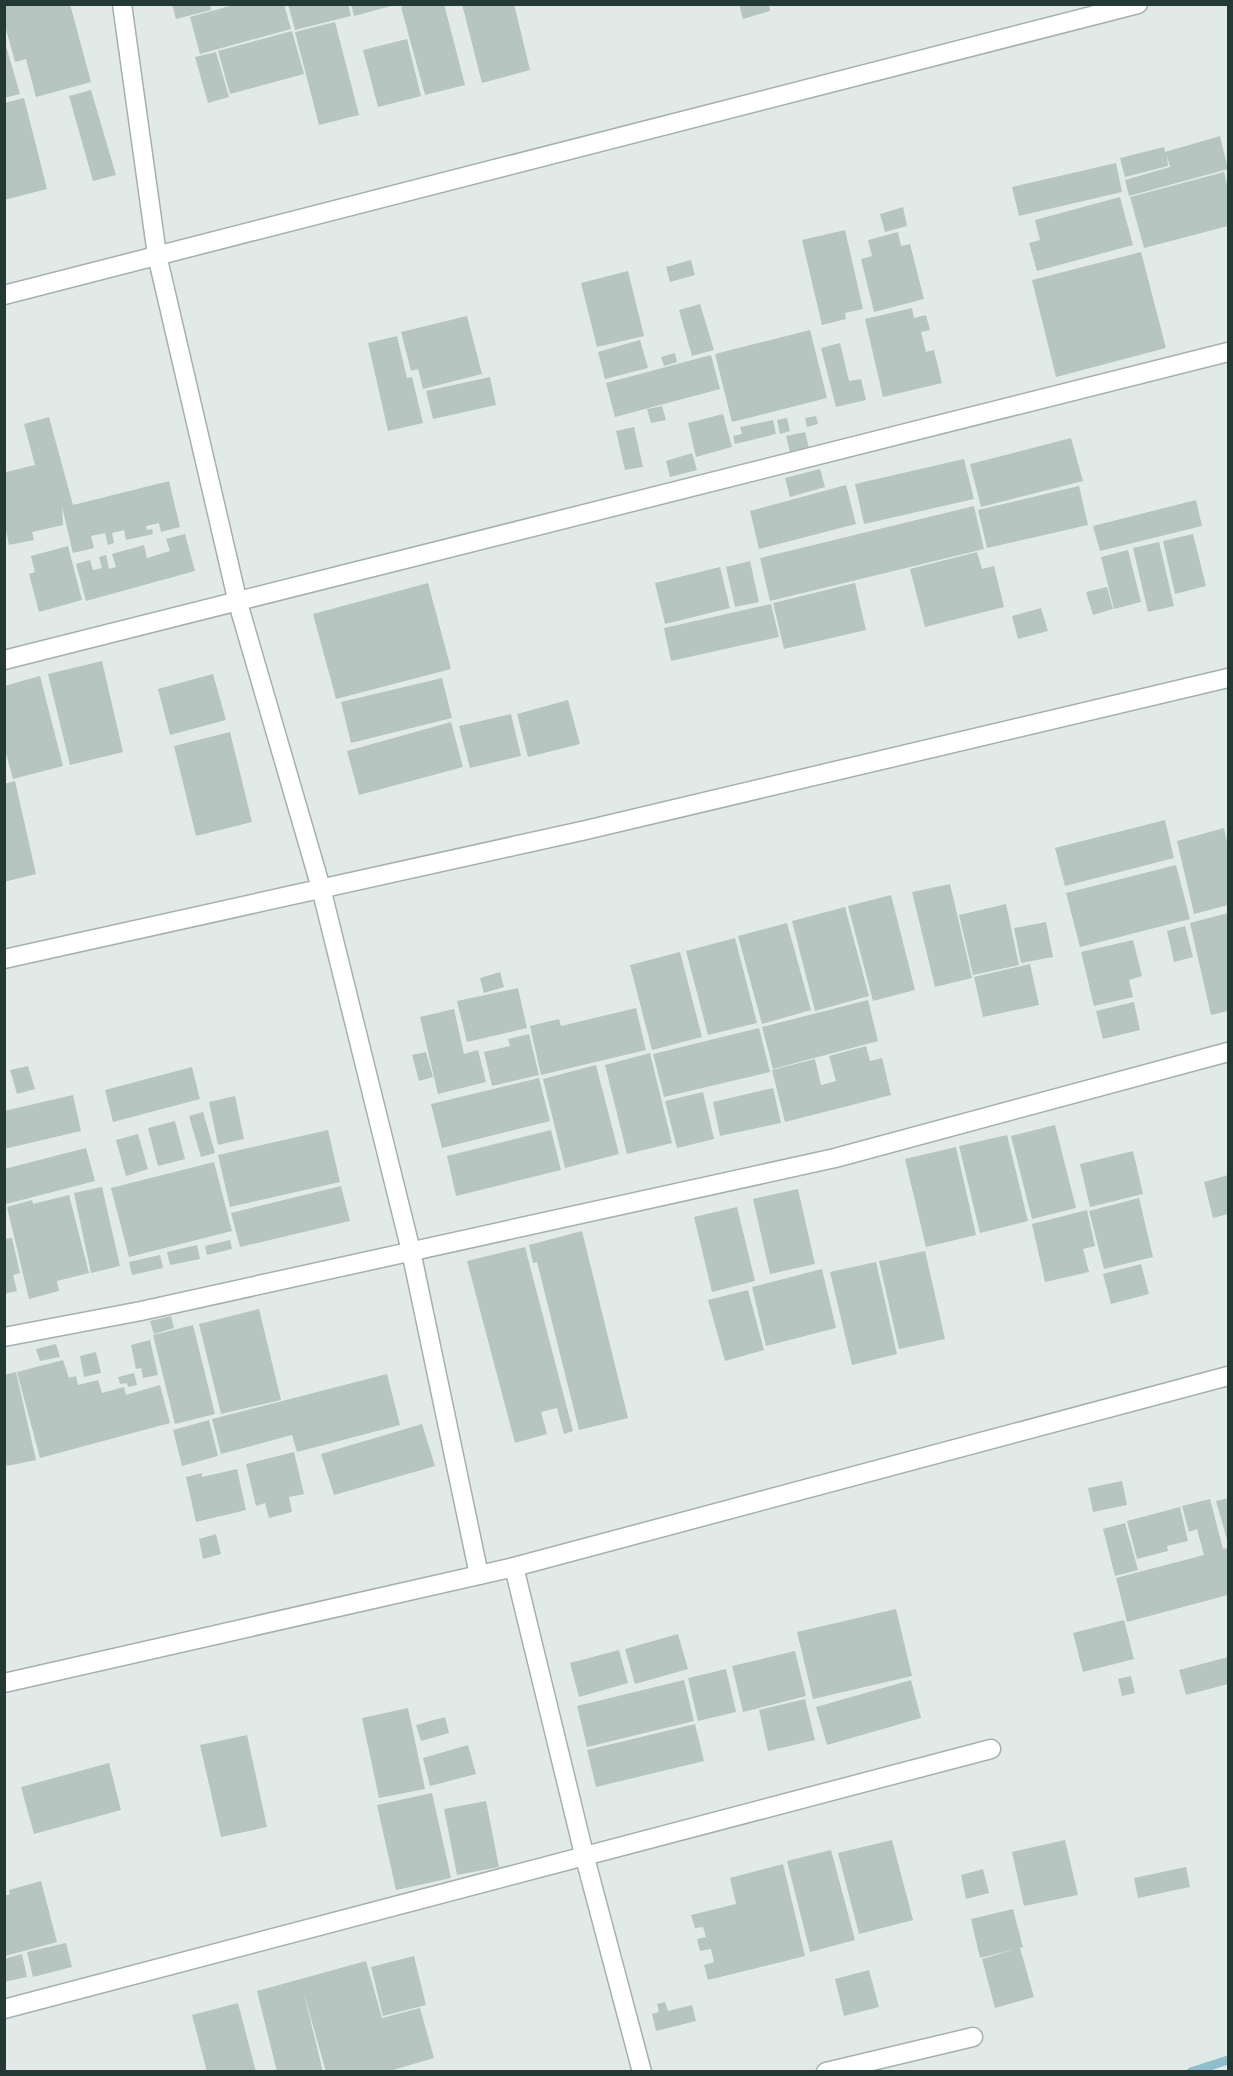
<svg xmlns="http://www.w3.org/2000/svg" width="1233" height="2076" font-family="Figtree,sans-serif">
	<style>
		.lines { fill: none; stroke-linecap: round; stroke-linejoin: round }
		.stream { stroke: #8ebecb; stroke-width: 9 }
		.building { fill: #b7c5c0 }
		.minor-casing { stroke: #a4b1ae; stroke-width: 21 }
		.minor { stroke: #fff; stroke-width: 18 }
	</style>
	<rect width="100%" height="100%" fill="#e1eae7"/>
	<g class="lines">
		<polyline class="stream" points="1191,2072 1228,2060"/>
	</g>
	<g class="building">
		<polygon points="10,4 70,4 91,82 36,97 26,59 15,62 4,22 4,6"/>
		<polygon points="172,4 210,4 211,10 176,19"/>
		<polygon points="237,4 284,4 291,29 200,54 190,17"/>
		<polygon points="288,4 348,4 351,16 295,30"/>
		<polygon points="351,4 394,4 395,5 354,16"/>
		<polygon points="410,4 444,4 465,85 425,95 401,7"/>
		<polygon points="462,4 514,4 530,70 482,83"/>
		<polygon points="739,4 769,4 770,11 743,19"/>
		<polygon points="335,22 359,115 319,125 295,32"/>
		<polygon points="292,31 304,74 230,94 218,51"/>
		<polygon points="4,39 20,94 4,98"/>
		<polygon points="407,39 421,96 378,107 363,50"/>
		<polygon points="216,52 229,97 208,103 195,57"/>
		<polygon points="91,90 116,175 93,181 69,96"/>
		<polygon points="24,98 47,189 4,200 4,103"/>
		<polygon points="1220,136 1228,169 1129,196 1125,180 1170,167 1167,156 1168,166 1125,177 1120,158 1164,147 1165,152"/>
		<polygon points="1116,163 1122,192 1019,216 1012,187"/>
		<polygon points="1224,172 1228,190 1228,226 1144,248 1130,197"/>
		<polygon points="1120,197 1133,245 1037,271 1029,243 1040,240 1035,220"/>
		<polygon points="903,207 907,226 885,232 880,214"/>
		<polygon points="845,230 863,309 845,313 846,319 822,325 802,240"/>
		<polygon points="898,232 901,246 910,244 924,299 874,312 861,259 872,256 868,240"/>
		<polygon points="1141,252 1166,348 1056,377 1032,280"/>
		<polygon points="691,260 695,275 670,282 666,267"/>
		<polygon points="628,271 644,336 597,347 581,283"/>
		<polygon points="700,304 714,350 692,356 679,310"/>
		<polygon points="912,308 914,318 926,315 930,330 921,332 926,352 934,350 942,383 883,397 865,319"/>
		<polygon points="467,316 482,374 423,389 418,369 411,371 401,332"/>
		<polygon points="810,330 827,398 732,422 715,354"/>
		<polygon points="397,336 407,378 412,377 423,423 388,431 368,343"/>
		<polygon points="640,340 648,368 605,379 598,352"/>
		<polygon points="840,343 849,381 861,379 866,400 836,407 821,348"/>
		<polygon points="675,353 677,362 664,366 661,357"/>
		<polygon points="711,355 720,389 615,417 606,383"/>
		<polygon points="490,377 496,405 433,419 426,391"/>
		<polygon points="662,406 666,420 651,423 647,409"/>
		<polygon points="723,414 732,447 696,457 688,423"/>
		<polygon points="816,416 818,424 807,427 805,418"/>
		<polygon points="49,417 73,505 169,481 180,527 161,532 159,523 146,526 147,530 152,529 153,534 126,540 124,530 112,533 114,543 108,545 105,533 91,536 94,548 73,553 62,507 63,525 32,532 34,540 9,545 4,521 4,467 6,472 35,465 24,424"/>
		<polygon points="787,418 790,431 780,434 777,420"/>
		<polygon points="773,420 776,434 735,444 733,436 742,434 740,427"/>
		<polygon points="634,427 643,467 625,470 616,431"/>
		<polygon points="805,432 809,448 790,452 786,436"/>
		<polygon points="1071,438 1083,481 981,507 970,464"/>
		<polygon points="692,453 697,470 670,477 666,461"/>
		<polygon points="964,459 974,499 864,524 855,484"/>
		<polygon points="820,469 825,487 790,497 785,478"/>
		<polygon points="846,485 856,524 759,549 750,511"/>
		<polygon points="1079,486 1088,525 987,548 978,510"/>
		<polygon points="1196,500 1202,526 1100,551 1093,526"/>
		<polygon points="974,506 984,549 770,601 760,558"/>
		<polygon points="185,534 195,571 86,601 76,564 90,560 93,570 102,568 99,557 106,555 109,569 116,567 112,554 144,545 147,558 170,551 166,539"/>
		<polygon points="1193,534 1206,586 1175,594 1163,541"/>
		<polygon points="1159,542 1174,606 1148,612 1133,548"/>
		<polygon points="68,546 82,600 39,612 29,574 35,572 31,556"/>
		<polygon points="1128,550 1141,602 1114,609 1101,557"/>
		<polygon points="977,552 982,569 994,566 1004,607 925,627 910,569"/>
		<polygon points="750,561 759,602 735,607 726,567"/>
		<polygon points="720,567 730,608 665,624 655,583"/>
		<polygon points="428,583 451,669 336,699 313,614"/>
		<polygon points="855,583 866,630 784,649 773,603"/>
		<polygon points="1107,587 1113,609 1093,615 1086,592"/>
		<polygon points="771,604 779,637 671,661 664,628"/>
		<polygon points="1041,608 1048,631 1018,639 1012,616"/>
		<polygon points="102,661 123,752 70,765 48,674"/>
		<polygon points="213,674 226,720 170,735 158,689"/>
		<polygon points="40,676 63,766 13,779 4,746 4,686"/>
		<polygon points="442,678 452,718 351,743 341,702"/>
		<polygon points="568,700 580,744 528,757 517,714"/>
		<polygon points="511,714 521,756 470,768 459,726"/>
		<polygon points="451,722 463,767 359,795 347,751"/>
		<polygon points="230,732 252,822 196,836 174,746"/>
		<polygon points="15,781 36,874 4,882 4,784"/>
		<polygon points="1165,820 1174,858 1065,886 1055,848"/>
		<polygon points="1224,828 1228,847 1228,905 1194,914 1177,841"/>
		<polygon points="1176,865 1190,919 1080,947 1066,893"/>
		<polygon points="950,884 972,978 935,987 912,892"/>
		<polygon points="891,895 915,990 873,1001 848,906"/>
		<polygon points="1006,904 1019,965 973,975 959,915"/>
		<polygon points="845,907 869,996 815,1011 792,921"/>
		<polygon points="1228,913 1228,1011 1211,1015 1190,923"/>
		<polygon points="1046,922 1053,957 1021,963 1014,928"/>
		<polygon points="787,923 811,1010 762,1024 738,936"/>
		<polygon points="1185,926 1193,957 1174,962 1167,931"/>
		<polygon points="735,938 757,1023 708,1035 686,951"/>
		<polygon points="1133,940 1142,976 1129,980 1133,997 1094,1006 1081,952"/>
		<polygon points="680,952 702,1037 652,1050 630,965"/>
		<polygon points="1030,964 1039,1005 983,1017 974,977"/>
		<polygon points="500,972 504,987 484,993 480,978"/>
		<polygon points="518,988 527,1028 467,1042 457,1001"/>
		<polygon points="868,1000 878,1041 773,1069 762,1027"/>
		<polygon points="1134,1002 1140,1030 1103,1039 1096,1011"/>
		<polygon points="636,1008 646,1050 541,1075 530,1026 559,1019 561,1026"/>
		<polygon points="454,1009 464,1054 478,1050 486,1082 438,1094 420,1017"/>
		<polygon points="759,1028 770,1072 664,1097 653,1054"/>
		<polygon points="529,1034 539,1075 492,1086 484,1052 510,1046 508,1039"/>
		<polygon points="866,1046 870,1061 882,1058 891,1095 785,1122 772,1070 815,1059 821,1085 836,1081 829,1056"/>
		<polygon points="426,1052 433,1077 419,1081 412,1055"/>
		<polygon points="650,1053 672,1143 627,1154 605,1065"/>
		<polygon points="596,1065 619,1154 565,1168 543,1079"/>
		<polygon points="28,1066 35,1089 17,1094 10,1070"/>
		<polygon points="192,1067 200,1099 113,1122 105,1090"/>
		<polygon points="539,1078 550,1121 442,1148 431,1104"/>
		<polygon points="773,1088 781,1123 720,1136 713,1102"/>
		<polygon points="703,1092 714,1139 677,1148 665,1101"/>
		<polygon points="73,1095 81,1131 4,1149 4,1111"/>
		<polygon points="235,1096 244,1139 218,1145 209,1102"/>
		<polygon points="203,1112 215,1153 201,1157 189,1116"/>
		<polygon points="175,1121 185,1159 158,1166 148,1128"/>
		<polygon points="1055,1125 1076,1208 1032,1219 1011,1136"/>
		<polygon points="328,1130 340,1182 230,1207 218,1155"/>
		<polygon points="551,1130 561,1170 456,1196 447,1156"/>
		<polygon points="138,1134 148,1169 126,1176 116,1140"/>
		<polygon points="1007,1135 1028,1221 980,1233 959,1146"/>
		<polygon points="956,1147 976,1235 926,1247 905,1159"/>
		<polygon points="86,1148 95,1181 6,1204 4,1169"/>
		<polygon points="1133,1151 1143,1194 1090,1207 1080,1164"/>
		<polygon points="214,1162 232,1231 129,1257 111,1188"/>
		<polygon points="1228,1175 1228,1214 1213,1218 1204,1182"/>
		<polygon points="341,1186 350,1221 240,1247 231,1213"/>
		<polygon points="102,1187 120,1266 91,1273 74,1193"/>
		<polygon points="798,1189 815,1264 770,1274 753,1199"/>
		<polygon points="69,1195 89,1273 57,1281 59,1291 29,1299 7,1207 32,1200 33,1204"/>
		<polygon points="1139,1198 1153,1257 1104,1269 1089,1211"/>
		<polygon points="737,1207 755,1281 712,1292 694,1217"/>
		<polygon points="1087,1210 1095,1246 1083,1249 1089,1272 1045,1282 1032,1224"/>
		<polygon points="582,1231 628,1418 579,1430 537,1262 533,1263 529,1245"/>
		<polygon points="12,1238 20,1273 13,1275 17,1291 4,1294 4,1239"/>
		<polygon points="230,1240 232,1249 207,1255 205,1246"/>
		<polygon points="197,1245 200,1259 170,1265 167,1252"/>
		<polygon points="525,1247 573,1431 564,1434 557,1408 541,1412 547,1434 515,1443 467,1261"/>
		<polygon points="925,1251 945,1339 899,1349 879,1261"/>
		<polygon points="160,1255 163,1268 132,1275 129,1262"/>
		<polygon points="876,1262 897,1354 852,1365 830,1272"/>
		<polygon points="1141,1264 1149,1294 1111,1304 1103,1274"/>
		<polygon points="822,1269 836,1328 766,1346 752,1287"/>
		<polygon points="748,1290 764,1350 725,1361 708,1300"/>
		<polygon points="259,1309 281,1400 221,1414 199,1324"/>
		<polygon points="171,1316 174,1328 154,1334 150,1321"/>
		<polygon points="193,1325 215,1414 175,1424 153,1335"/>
		<polygon points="150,1340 158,1375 143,1378 141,1368 136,1369 131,1345"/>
		<polygon points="56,1344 60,1357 40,1361 36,1349"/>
		<polygon points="96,1352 101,1373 84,1377 80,1356"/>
		<polygon points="63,1360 69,1378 76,1376 78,1385 98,1380 102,1393 124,1387 126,1395 160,1385 170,1423 40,1458 17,1372"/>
		<polygon points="16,1372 36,1460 7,1466 4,1453 4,1375"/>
		<polygon points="134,1373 137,1385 128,1387 127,1383 120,1384 118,1377"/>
		<polygon points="387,1374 400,1425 297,1452 292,1435 221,1454 212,1419"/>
		<polygon points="209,1420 218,1456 182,1466 173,1430"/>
		<polygon points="422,1424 435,1466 334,1495 321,1454"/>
		<polygon points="294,1452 304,1494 289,1497 292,1512 269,1518 265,1503 256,1506 246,1464"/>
		<polygon points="237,1469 246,1510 196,1522 186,1477 202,1473 202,1477"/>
		<polygon points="1122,1481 1127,1505 1093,1512 1088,1488"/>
		<polygon points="1228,1498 1228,1543 1216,1501"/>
		<polygon points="1210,1499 1223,1549 1227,1548 1228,1554 1228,1595 1127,1622 1116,1578 1204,1555 1197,1529 1189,1532 1182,1506"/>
		<polygon points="1180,1507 1188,1541 1167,1546 1168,1551 1137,1559 1127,1521"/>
		<polygon points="1125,1523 1138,1570 1115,1576 1103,1529"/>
		<polygon points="216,1534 221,1554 203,1559 199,1539"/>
		<polygon points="896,1609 912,1676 813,1699 797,1632"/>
		<polygon points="1124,1620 1134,1659 1083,1672 1073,1633"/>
		<polygon points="678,1634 688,1669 635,1684 625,1649"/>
		<polygon points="619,1650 628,1683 579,1697 570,1663"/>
		<polygon points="795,1651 806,1696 743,1712 732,1666"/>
		<polygon points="1228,1657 1228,1684 1186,1695 1179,1670"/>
		<polygon points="726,1669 736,1712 698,1721 688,1678"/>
		<polygon points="1131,1676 1135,1693 1122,1696 1118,1679"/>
		<polygon points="684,1680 694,1721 587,1747 577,1706"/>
		<polygon points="911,1680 921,1718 827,1745 816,1707"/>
		<polygon points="805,1699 815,1740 768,1751 759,1710"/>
		<polygon points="408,1708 425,1789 379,1798 362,1718"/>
		<polygon points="445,1717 449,1733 421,1741 416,1725"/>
		<polygon points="695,1724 704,1761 596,1787 587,1750"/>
		<polygon points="247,1735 267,1827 221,1837 200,1745"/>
		<polygon points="468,1745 476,1774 430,1786 423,1758"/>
		<polygon points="109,1763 121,1810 34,1834 21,1787"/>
		<polygon points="432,1793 451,1878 396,1890 377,1805"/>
		<polygon points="486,1801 499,1867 457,1875 444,1809"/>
		<polygon points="892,1840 913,1920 859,1934 838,1853"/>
		<polygon points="1065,1840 1078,1895 1024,1906 1012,1852"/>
		<polygon points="831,1850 855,1940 810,1952 787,1861"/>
		<polygon points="783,1864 805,1956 708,1980 704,1965 714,1962 711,1949 700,1951 697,1939 706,1937 703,1927 695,1928 691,1915 736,1904 730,1878"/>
		<polygon points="1186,1867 1190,1887 1138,1898 1134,1878"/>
		<polygon points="983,1869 989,1893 966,1899 961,1875"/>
		<polygon points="41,1881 57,1942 5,1956 4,1896 10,1894 9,1890"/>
		<polygon points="1013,1909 1023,1947 1020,1948 1034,1997 995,2008 982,1959 1016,1949 980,1958 971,1919"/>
		<polygon points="66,1943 72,1967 33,1977 27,1952"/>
		<polygon points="22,1954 27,1977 4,1982 4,1959"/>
		<polygon points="414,1956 426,2005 383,2016 371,1967"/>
		<polygon points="366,1961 382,2018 420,2008 434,2058 386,2072 326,2072 303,1990 323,2072 277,2072 257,1991"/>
		<polygon points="869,1970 879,2007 844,2016 835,1979"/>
		<polygon points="665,2002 668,2011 692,2005 696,2021 656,2031 652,2014 659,2012 657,2004"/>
		<polygon points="238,2003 256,2072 207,2072 192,2015"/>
	</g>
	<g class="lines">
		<g class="minor-casing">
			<g id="minor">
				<polyline points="122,4 157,255 238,603 321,888 411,1251 479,1575"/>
				<polyline points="4,295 1138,4"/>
				<polyline points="4,660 1228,352"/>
				<polyline points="4,959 586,830 1228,678"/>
				<polyline points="4,1337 141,1311 835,1158 1228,1052"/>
				<polyline points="514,1567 584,1854 642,2072"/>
				<polyline points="4,1683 514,1567 1228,1376"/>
				<polyline points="4,2009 991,1749"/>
				<polyline points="826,2072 973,2037"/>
			</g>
		</g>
		<use href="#minor" class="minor"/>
	</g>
	<rect width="1233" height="2076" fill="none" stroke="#233935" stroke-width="12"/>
</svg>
